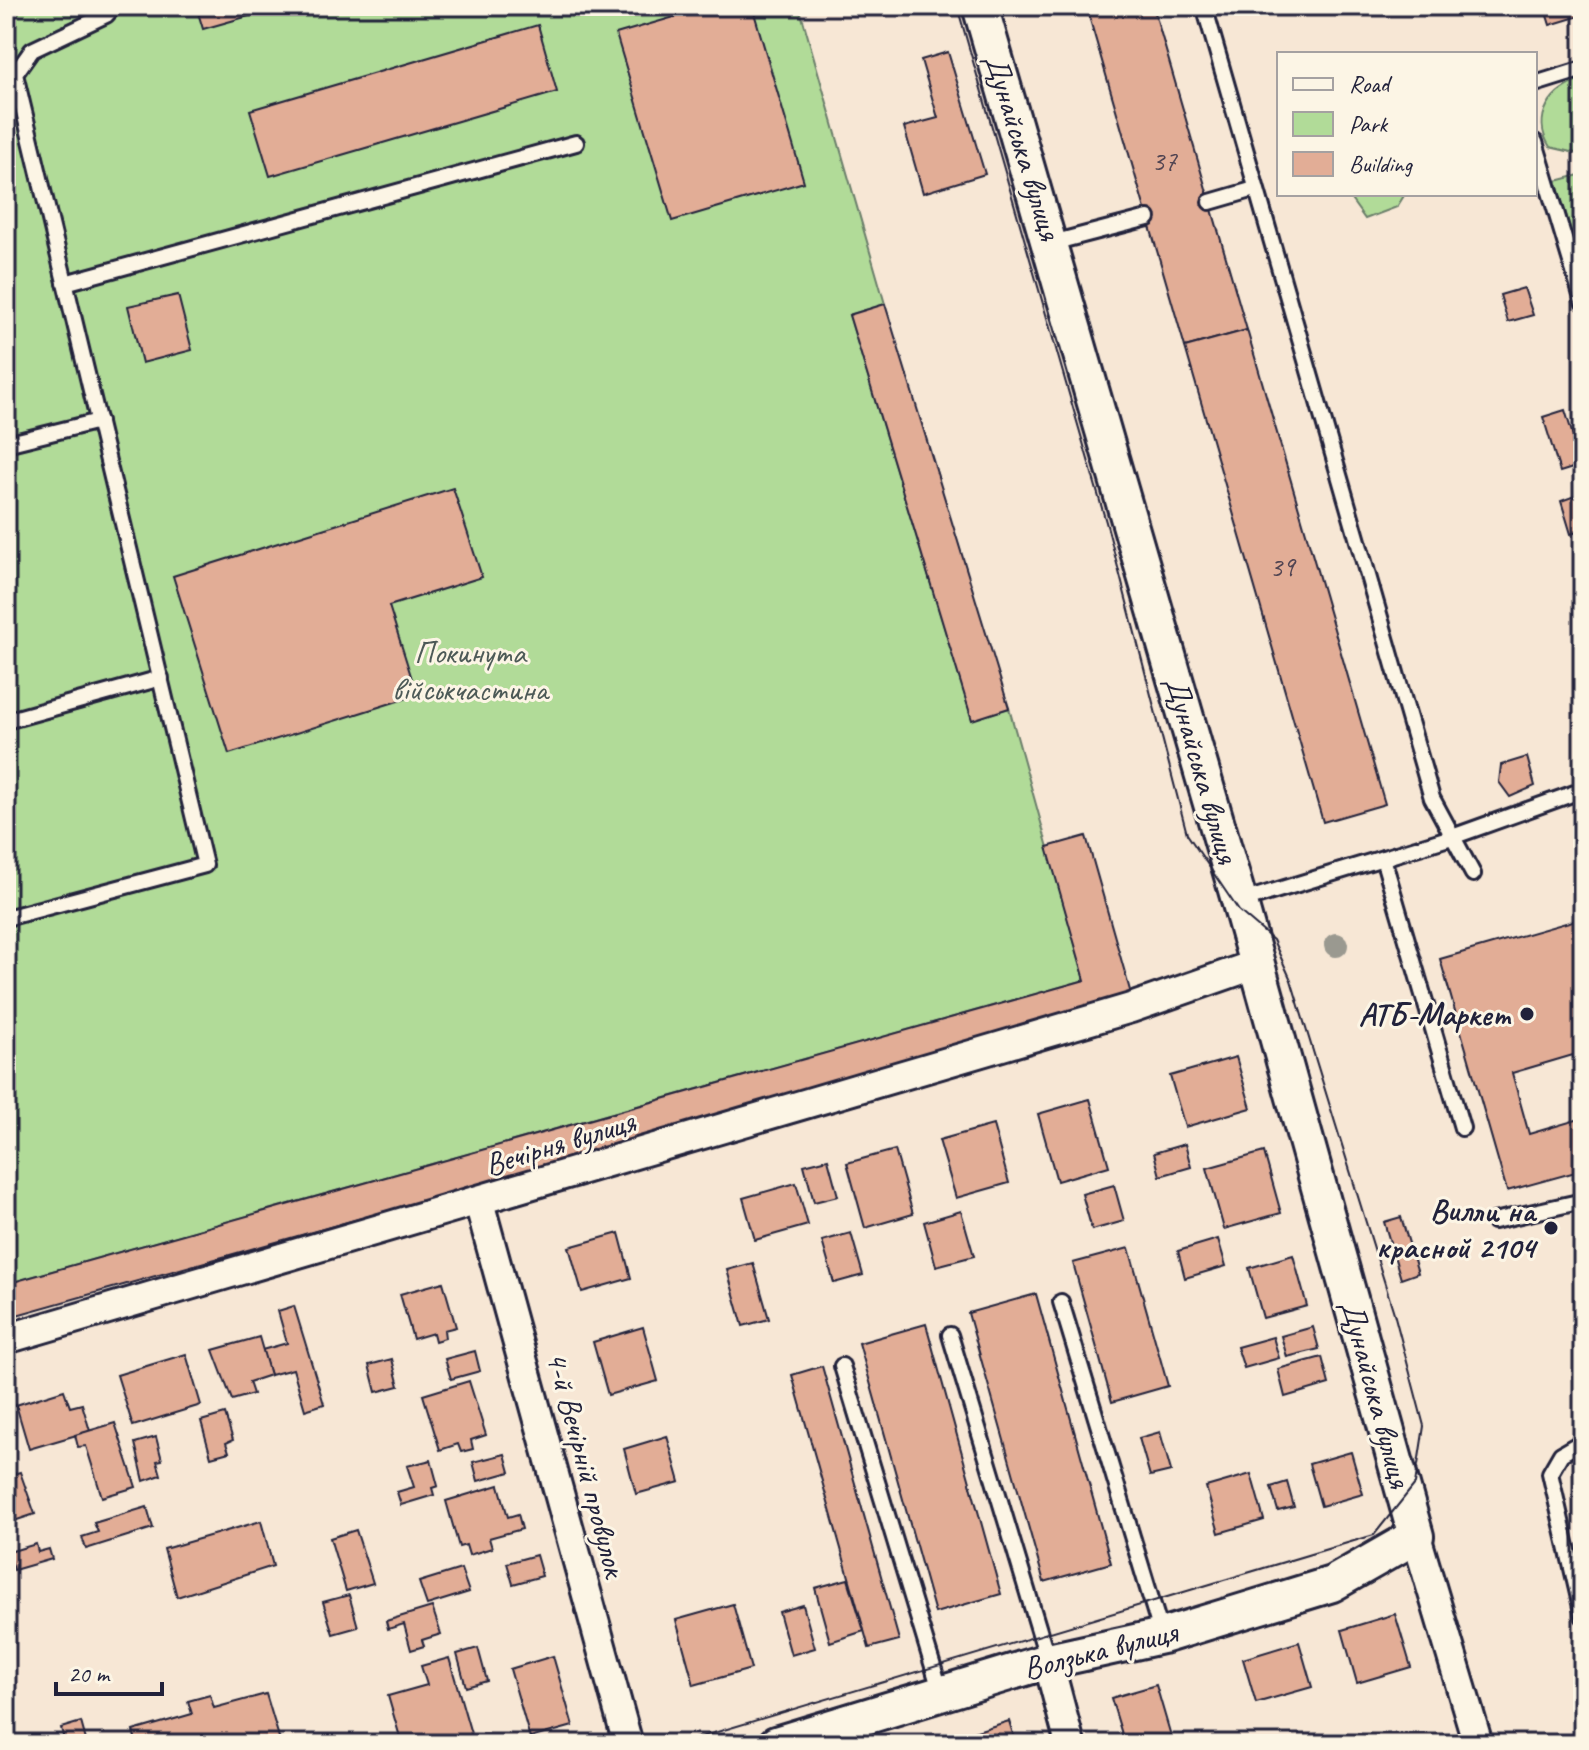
<svg xmlns="http://www.w3.org/2000/svg" width="1589" height="1750" font-family="Caveat,sans-serif">
	<style>
		.green { fill: #b1db98; stroke: #6a7e6a; stroke-width: 2 }
		.building { fill: #e2ad96; stroke: #22223b; stroke-width: 2 }
		.lines { fill: none; stroke-linecap: round; stroke-linejoin: round }
		.service-casing { stroke: #22223b; stroke-width: 20 }
		.minor-casing { stroke: #22223b; stroke-width: 34 }
		.tertiary-casing { stroke: #22223b; stroke-width: 40 }
		.service { stroke: #fcf5e5; stroke-width: 14 }
		.minor { stroke: #fcf5e5; stroke-width: 28 }
		.tertiary { stroke: #fcf5e5; stroke-width: 34 }
		.tram { stroke: #22223b; stroke-width: 2 }
		.tree { fill: #9a9990 }
		.poi-dot { fill: #22223b; stroke: #fcf5e5; stroke-width: 3 }
		.labels { text-anchor: middle; dominant-baseline: central; stroke-width: 6; stroke-linejoin: round; paint-order: stroke }
		.number-label { font-size: 28px; fill: #524552 }
		.street-label { font-size: 32px; fill: #22223b; stroke: #fcf5e5 }
		.park-label { font-size: 32px; fill: #4d5a57; stroke: #fcf5e5 }
		.poi-label { font-size: 32px; font-weight: bold; fill: #22223b; stroke: #fcf5e5; text-anchor: end }
	</style>
	<rect width="100%" height="100%" fill="#f7e7d5"/>
	<filter id="ink" filterUnits="userSpaceOnUse"><feTurbulence type="fractalNoise" baseFrequency=".0125" numOctaves="2"/><feDisplacementMap in="SourceGraphic" scale="16" xChannelSelector="R" yChannelSelector="G"/><feConvolveMatrix kernelMatrix="1 2 1 2 8 2 1 2 1" color-interpolation-filters="sRGB"/></filter>
	<g filter="url(#ink)">
		<g class="green">
			<polygon points="6,6 799,6 885,304 849,315 972,719 1009,708 1085,980 6,1284"/>
			<path d="M 1583,80 L 1583,149 L 1575,153 L 1550,147 C 1531,118 1551,87 1583,80 Z"/>
			<polygon points="1583,174 1583,271 1556,181"/>
			<polygon points="1347,194 1405,194 1397,207 1365,219"/>
		</g>
		<g class="building">
			<polygon points="196,6 284,6 203,29"/>
			<polygon points="712,6 752,6 804,182 672,221 616,34"/>
			<polygon points="1086,6 1153,6 1247,330 1185,347"/>
			<polygon points="1544,6 1583,6 1583,15 1550,25"/>
			<polygon points="538,25 557,92 270,176 250,110"/>
			<polygon points="948,52 985,174 923,193 904,127 938,118 921,60"/>
			<polygon points="1524,288 1533,315 1508,322 1500,295"/>
			<polygon points="178,295 192,350 142,363 128,306"/>
			<polygon points="885,304 1009,708 972,720 849,315"/>
			<polygon points="1247,330 1385,804 1323,822 1185,347"/>
			<polygon points="1565,410 1582,465 1560,472 1543,417"/>
			<polygon points="453,488 482,577 389,606 417,695 229,754 173,576"/>
			<polygon points="1583,493 1583,530 1571,534 1561,501"/>
			<polygon points="1527,757 1535,786 1510,797 1499,782 1501,765"/>
			<polygon points="1086,836 1133,1001 6,1318 6,1284 1085,980 1047,847"/>
			<polygon points="1583,918 1583,1088 1573,1055 1512,1073 1529,1134 1583,1118 1583,1170 1507,1191 1440,959"/>
			<polygon points="1236,1057 1251,1108 1185,1127 1170,1076"/>
			<polygon points="1090,1099 1109,1166 1057,1181 1038,1114"/>
			<polygon points="993,1125 1009,1183 956,1198 939,1140"/>
			<polygon points="1185,1144 1191,1167 1160,1176 1154,1153"/>
			<polygon points="895,1150 913,1214 865,1228 847,1163"/>
			<polygon points="1264,1152 1281,1213 1224,1229 1207,1168"/>
			<polygon points="828,1159 838,1196 814,1202 804,1165"/>
			<polygon points="796,1183 808,1225 755,1240 743,1198"/>
			<polygon points="1114,1185 1124,1221 1092,1230 1082,1194"/>
			<polygon points="961,1211 974,1256 936,1266 924,1222"/>
			<polygon points="1401,1217 1418,1273 1401,1279 1384,1222"/>
			<polygon points="619,1233 631,1278 582,1292 569,1247"/>
			<polygon points="851,1233 863,1275 834,1283 822,1241"/>
			<polygon points="1218,1239 1226,1266 1185,1278 1178,1251"/>
			<polygon points="1129,1248 1168,1386 1112,1402 1073,1263"/>
			<polygon points="1293,1255 1307,1306 1263,1318 1249,1268"/>
			<polygon points="753,1263 769,1319 743,1326 727,1270"/>
			<polygon points="443,1282 456,1327 444,1330 445,1338 435,1341 433,1333 413,1339 400,1294"/>
			<polygon points="1036,1294 1111,1563 1044,1582 968,1313"/>
			<polygon points="294,1306 324,1404 305,1410 293,1369 270,1375 262,1350 287,1343 278,1311"/>
			<polygon points="926,1324 1001,1594 935,1613 859,1343"/>
			<polygon points="643,1327 658,1381 608,1395 593,1342"/>
			<polygon points="1313,1327 1319,1349 1287,1357 1281,1336"/>
			<polygon points="259,1337 270,1375 249,1382 253,1394 232,1400 213,1350"/>
			<polygon points="1273,1337 1279,1358 1244,1368 1237,1347"/>
			<polygon points="475,1351 480,1371 451,1379 445,1359"/>
			<polygon points="186,1354 201,1405 133,1426 117,1375"/>
			<polygon points="1322,1357 1329,1384 1285,1397 1278,1369"/>
			<polygon points="392,1359 399,1386 376,1392 369,1365"/>
			<polygon points="822,1366 899,1640 869,1648 792,1375"/>
			<polygon points="469,1381 486,1435 471,1440 473,1449 461,1452 458,1444 440,1450 423,1395"/>
			<polygon points="64,1390 70,1407 82,1404 90,1431 29,1449 16,1405"/>
			<polygon points="225,1414 233,1440 226,1443 229,1452 211,1457 201,1421"/>
			<polygon points="115,1423 136,1487 102,1497 86,1446 78,1447 75,1435"/>
			<polygon points="1160,1432 1171,1471 1150,1476 1139,1438"/>
			<polygon points="667,1436 680,1482 636,1494 624,1449"/>
			<polygon points="156,1437 162,1460 157,1461 161,1475 144,1481 135,1443"/>
			<polygon points="1351,1452 1363,1494 1321,1506 1309,1464"/>
			<polygon points="505,1454 510,1472 478,1481 473,1462"/>
			<polygon points="431,1460 438,1486 432,1488 434,1495 401,1505 397,1492 414,1487 407,1466"/>
			<polygon points="20,1472 35,1514 11,1522 6,1507 6,1476"/>
			<polygon points="1251,1474 1264,1520 1219,1533 1206,1487"/>
			<polygon points="1287,1482 1294,1507 1278,1511 1271,1487"/>
			<polygon points="499,1485 508,1517 518,1514 522,1529 489,1538 492,1548 469,1555 466,1545 459,1547 446,1501"/>
			<polygon points="147,1507 153,1528 86,1549 82,1537 98,1532 94,1523"/>
			<polygon points="261,1521 273,1566 177,1597 164,1549"/>
			<polygon points="356,1530 373,1583 346,1591 330,1538"/>
			<polygon points="36,1544 38,1552 49,1549 52,1559 14,1570 9,1552"/>
			<polygon points="536,1555 542,1576 513,1584 507,1563"/>
			<polygon points="461,1569 469,1592 427,1605 419,1582"/>
			<polygon points="848,1579 864,1631 830,1642 815,1588"/>
			<polygon points="349,1595 358,1627 333,1634 323,1602"/>
			<polygon points="733,1604 751,1669 694,1685 676,1620"/>
			<polygon points="803,1605 815,1648 791,1655 779,1612"/>
			<polygon points="432,1607 441,1634 422,1640 424,1646 411,1650 404,1624 388,1629 386,1621"/>
			<polygon points="1395,1614 1411,1667 1357,1683 1342,1630"/>
			<polygon points="1299,1642 1312,1687 1256,1703 1243,1659"/>
			<polygon points="478,1648 487,1681 466,1687 457,1654"/>
			<polygon points="553,1656 573,1726 530,1738 510,1669"/>
			<polygon points="449,1658 474,1744 402,1744 388,1696 427,1685 421,1666"/>
			<polygon points="6,1663 13,1687 6,1688"/>
			<polygon points="1156,1685 1171,1736 1146,1744 1125,1744 1111,1698"/>
			<polygon points="266,1694 281,1744 137,1744 133,1731 192,1714 188,1701 210,1695 214,1708"/>
			<polygon points="1009,1721 1016,1744 964,1744 961,1736"/>
			<polygon points="81,1722 87,1744 65,1744 61,1728"/>
		</g>
		<g class="lines">
			<g class="service-casing">
				<g id="service">
					<polyline points="1204,6 1432,798 1473,874"/>
					<polyline points="1535,84 1583,69"/>
					<polyline points="1535,142 1583,302"/>
					<polyline points="1210,202 1255,189"/>
					<polyline points="1052,243 1148,218"/>
					<polyline points="65,283 576,143"/>
					<polyline points="6,444 99,421"/>
					<polyline points="6,721 161,678"/>
					<polyline points="1383,858 1462,1128"/>
					<polyline points="1239,902 1452,837 1583,790"/>
					<polyline points="6,918 205,865 15,74 32,50 106,15 114,6"/>
					<polyline points="1494,1221 1583,1201"/>
					<polyline points="1061,1302 1162,1635"/>
					<polyline points="950,1335 1048,1660"/>
					<polyline points="842,1366 941,1693"/>
					<polyline points="1583,1441 1561,1454 1550,1473 1583,1616"/>
				</g>
			</g>
			<g class="minor-casing">
				<g id="minor">
					<polyline points="479,1202 628,1744"/>
					<polyline points="6,1339 1131,1008 1257,964"/>
					<polyline points="1416,1536 1478,1744"/>
					<polyline points="1048,1661 1070,1744"/>
				</g>
			</g>
			<g class="tertiary-casing">
				<polyline id="tertiary" points="776,1744 1048,1661 1162,1636 1332,1584 1416,1536 1243,914 980,6"/>
			</g>
			<use href="#service" class="service"/>
			<use href="#minor" class="minor"/>
			<use href="#tertiary" class="tertiary"/>
			<polyline class="tram" points="677,1744 1374,1535 1415,1484 1424,1426 1394,1313 1291,980 1273,940 1239,911 1187,834 1108,529 957,6"/>
		</g>
		<circle class="tree" cx="1336" cy="945" r="12"/>
	</g>
	<g class="poi-dot">
		<circle cx="1527" cy="1014" r="8"/>
		<circle cx="1551" cy="1228" r="8"/>
	</g>
	<g class="labels">
		<g class="number-label">
			<text x="1164" y="160">37</text>
			<text x="1282" y="566">39</text>
		</g>
		<g class="street-label">
			<text transform="translate(1023 147) rotate(73)">Дунайська вулиця</text>
			<text transform="translate(1202 770) rotate(74)">Дунайська вулиця</text>
			<text transform="translate(560 1143) rotate(-17)">Вечірня вулиця</text>
			<text transform="translate(1376 1394) rotate(75)">Дунайська вулиця</text>
			<text transform="translate(586 1464) rotate(75)">4-й Вечірній провулок</text>
			<text transform="translate(1100 1650) rotate(-14)">Волзька вулиця</text>
		</g>
		<g class="park-label">
			<text x="470" y="652">Покинута<tspan x="470" dy="37">військчастина</tspan></text>
		</g>
		<g class="poi-label">
			<text x="1511" y="1014">АТБ-Маркет</text>
			<text x="1535" y="1210">Вилли на<tspan x="1535" dy="37">красной 2104</tspan></text>
		</g>
	</g>
	<rect width="1589" height="1750" fill="none" stroke="#fcf5e5" stroke-width="32"/>
	<rect x="16" y="16" width="1557" height="1718" fill="none" stroke="#22223b" stroke-width="3" filter="url(#ink)"/>
	<rect x="1277" y="52" width="260" height="144" fill="#fcf5e5" stroke="#a5a1a1" stroke-width="2"/>
	<rect x="1293" y="78" width="40" height="12" fill="#fcf5e5" stroke="#a5a1a1" stroke-width="2"/>
	<text x="1349" y="92" font-size="24" fill="#22223b">Road</text>
	<rect x="1293" y="112" width="40" height="24" fill="#b1db98" stroke="#a5a1a1" stroke-width="2"/>
	<text x="1349" y="132" font-size="24" fill="#22223b">Park</text>
	<rect x="1293" y="152" width="40" height="24" fill="#e2ad96" stroke="#a5a1a1" stroke-width="2"/>
	<text x="1349" y="172" font-size="24" fill="#22223b">Building</text>
	<path d="M56 1682v12h106v-12" fill="none" stroke="#22223b" stroke-width="4"/>
	<text x="68" y="1682" font-size="24" fill="#22223b" stroke="#fcf5e5" stroke-width="6" paint-order="stroke">20 m</text>
</svg>
